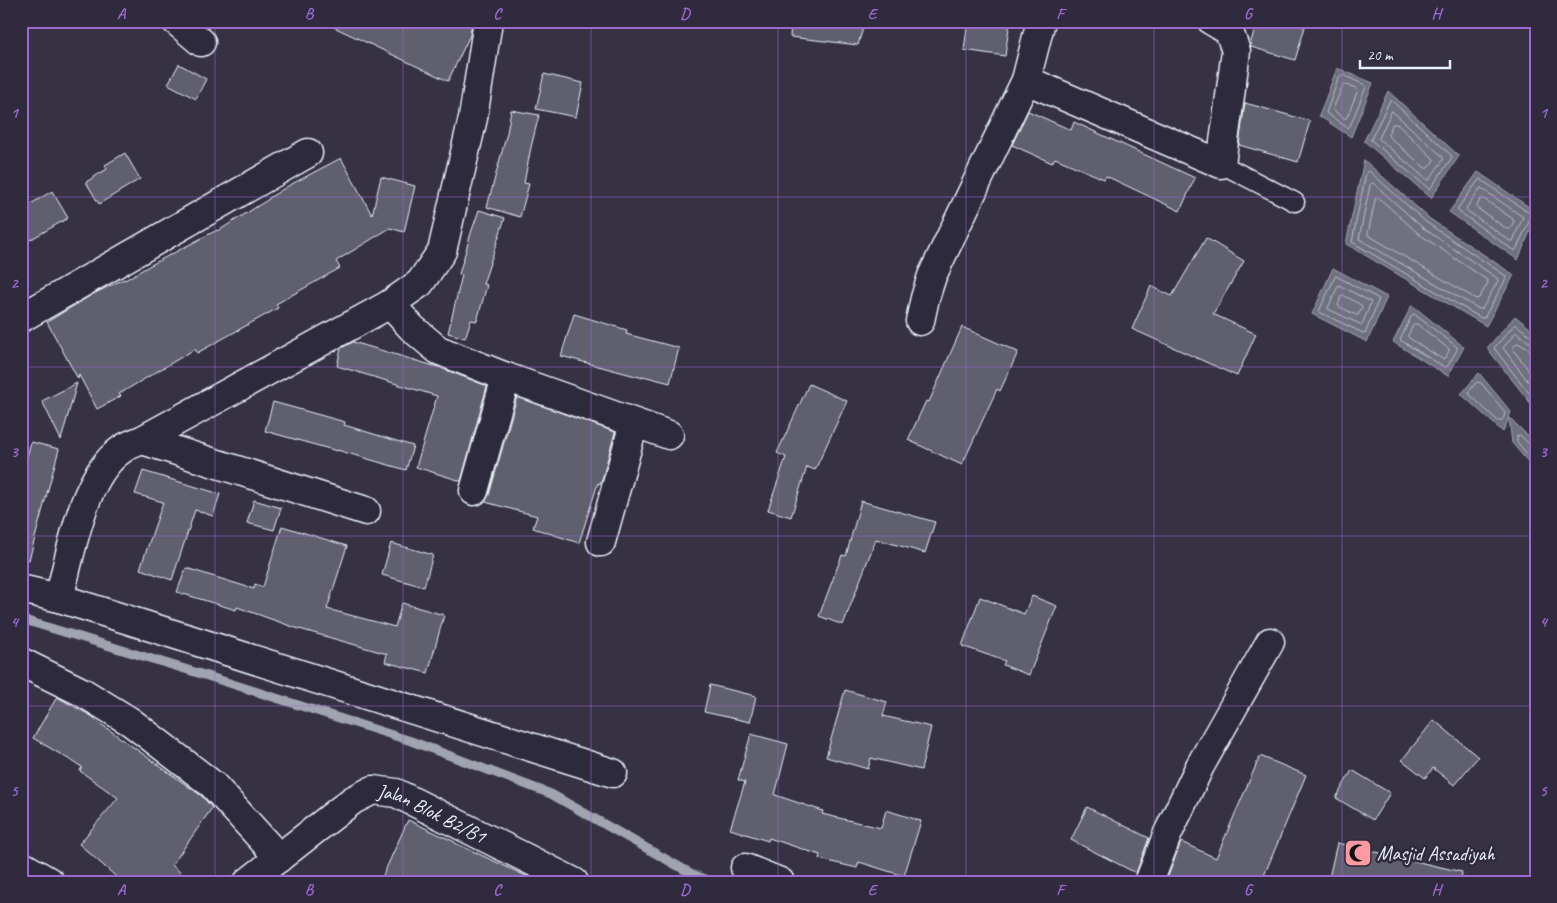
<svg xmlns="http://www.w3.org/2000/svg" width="1557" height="903" font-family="Caveat,sans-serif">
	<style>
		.water { fill: #70717f; stroke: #a0a4af }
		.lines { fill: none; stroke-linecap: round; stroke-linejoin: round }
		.shore { stroke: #b8bec8; stroke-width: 1 }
		.stream { stroke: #a0a4af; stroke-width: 9 }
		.building { fill: #605e6e; stroke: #e8f1f8 }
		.lane-casing { stroke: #e8f1f8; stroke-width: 21 }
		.street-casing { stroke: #e8f1f8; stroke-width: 31 }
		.lane { stroke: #2f2a3d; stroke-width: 18 }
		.street { stroke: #2f2a3d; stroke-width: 28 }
		.grid { fill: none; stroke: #9c67d0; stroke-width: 1; stroke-opacity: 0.55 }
		.labels { text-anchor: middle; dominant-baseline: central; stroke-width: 5; stroke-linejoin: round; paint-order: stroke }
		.street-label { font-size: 20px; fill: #e8f1f8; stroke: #2f2a3d }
		.poi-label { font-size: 20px; fill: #e8f1f8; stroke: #2f2a3d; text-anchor: start }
		.neatline { fill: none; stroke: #9c67d0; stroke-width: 2 }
		.grid-label { font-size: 16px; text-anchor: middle; font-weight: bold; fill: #9c67d0 }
	</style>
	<rect width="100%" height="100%" fill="#363244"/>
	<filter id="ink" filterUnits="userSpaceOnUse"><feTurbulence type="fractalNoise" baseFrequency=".02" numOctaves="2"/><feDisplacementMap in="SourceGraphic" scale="10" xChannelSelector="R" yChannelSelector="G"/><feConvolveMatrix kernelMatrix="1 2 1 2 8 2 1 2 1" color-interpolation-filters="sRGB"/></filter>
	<g filter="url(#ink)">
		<g class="water">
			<polygon points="1337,68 1373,83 1351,137 1319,116"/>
			<polygon points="1388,91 1459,156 1431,198 1364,141"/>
			<polygon points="1364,160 1430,219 1514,275 1486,326 1346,244"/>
			<polygon points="1478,172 1536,212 1536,217 1518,260 1449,212"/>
			<polygon points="1333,268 1387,297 1367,342 1312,314"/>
			<polygon points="1412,305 1464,347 1448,376 1393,342"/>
			<polygon points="1515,316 1536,333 1536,401 1532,405 1487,348"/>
			<polygon points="1479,373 1511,412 1509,417 1536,444 1536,471 1512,443 1509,418 1503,432 1461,394"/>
		</g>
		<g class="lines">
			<g class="shore">
				<polygon points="1343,75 1365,85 1366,87 1350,126 1348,128 1326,113 1339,77"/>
				<polygon points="1344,84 1356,88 1358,90 1347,117 1345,119 1333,110"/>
				<polygon points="1390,101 1392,101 1452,156 1451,159 1430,189 1428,188 1371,140"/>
				<polygon points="1392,111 1443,157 1443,160 1429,180 1426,179 1379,139"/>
				<polygon points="1393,124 1397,124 1433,158 1434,160 1428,168 1425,168 1389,137 1388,135"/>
				<polygon points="1369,171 1427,223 1506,276 1506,279 1484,318 1481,318 1352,242 1366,173"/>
				<polygon points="1480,179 1532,215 1516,250 1513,250 1458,211 1458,208 1478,181"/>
				<polygon points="1373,183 1423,228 1497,278 1498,281 1482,309 1479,309 1359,239 1370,185"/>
				<polygon points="1481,188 1523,217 1513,241 1510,241 1466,210 1467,207"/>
				<polygon points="1376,198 1379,198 1419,234 1487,280 1488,283 1479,298 1476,299 1368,235"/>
				<polygon points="1481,199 1484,199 1513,219 1514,221 1510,229 1507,229 1477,208 1477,206"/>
				<polygon points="1336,276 1379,299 1365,334 1319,312"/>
				<polygon points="1339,285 1371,302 1362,325 1328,309"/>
				<polygon points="1343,295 1361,305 1362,307 1358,315 1356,315 1338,306 1341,296"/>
				<polygon points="1414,314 1457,347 1457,350 1447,367 1444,367 1400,340 1412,315"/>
				<polygon points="1414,324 1417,324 1449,349 1449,351 1445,358 1442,359 1409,338 1408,336"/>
				<polyline points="1536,336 1531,336 1515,324 1494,348 1532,397 1536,398"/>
				<polyline points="1536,343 1529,342 1516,332 1503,348 1536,392"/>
				<polyline points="1536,350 1528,349 1518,343 1512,348 1536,380"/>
				<polygon points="1477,382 1481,383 1505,412 1504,417 1501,421 1498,421 1469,394 1469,392"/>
				<polyline points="1536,447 1531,446 1520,435 1517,436 1517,442 1536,464"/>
			</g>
			<polyline class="stream" points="21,619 198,673 411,741 551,794 692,874 712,882"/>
		</g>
		<g class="building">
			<polygon points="321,21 472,21 470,35 448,81"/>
			<polygon points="791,21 865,21 858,45 790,37"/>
			<polygon points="968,21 1010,21 1005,56 964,50"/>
			<polygon points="1257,21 1286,21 1305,27 1295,60 1251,47 1250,45"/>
			<polygon points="179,64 206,79 196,99 168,84"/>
			<polygon points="544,74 583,83 576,117 536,109"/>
			<polygon points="1245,103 1310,121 1298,162 1239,145"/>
			<polygon points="511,110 539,115 531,147 524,183 529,184 520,217 487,207 507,133"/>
			<polygon points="1028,111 1071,130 1074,122 1195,178 1180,211 1106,176 1104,179 1055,158 1052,163 1012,145"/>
			<polygon points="125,153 140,179 99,204 86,182 107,169 105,165"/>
			<polygon points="341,158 372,215 381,177 415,186 404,232 390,228 336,261 340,268 276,304 278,308 197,353 195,349 119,394 121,396 97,409 79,375 78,379 47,322 93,294 124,279 125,280 149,266 217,230 218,231 269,199 269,198 288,186"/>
			<polygon points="52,191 68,218 21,245 21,210"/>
			<polygon points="479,210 505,218 483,284 487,285 477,321 471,320 465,338 448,333 462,275 459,274 471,233"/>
			<polygon points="1206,238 1244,261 1213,314 1256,334 1237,376 1132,329 1151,286 1172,296"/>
			<polygon points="574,314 627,330 626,334 679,348 670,383 643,376 643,378 561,356"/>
			<polygon points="962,327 1018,352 1000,391 997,389 962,465 908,440 926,401 929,402"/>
			<polygon points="353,342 441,368 487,386 461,481 416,467 437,396 337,366 341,348"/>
			<polygon points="77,383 61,440 42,401"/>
			<polygon points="809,384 847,401 815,470 807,467 791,517 768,510 786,457 777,453"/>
			<polygon points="517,397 615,432 603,476 600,484 598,483 579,543 533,528 537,516 485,502 489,495"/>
			<polygon points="273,402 345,422 344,425 413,446 406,470 337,450 337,451 265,431"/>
			<polygon points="31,442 59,449 29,560 21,559 21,478"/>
			<polygon points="143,471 220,494 213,516 195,510 172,580 140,569 163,502 135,494"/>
			<polygon points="254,500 281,508 274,530 247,523"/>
			<polygon points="861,501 935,522 925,553 876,539 843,625 819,616 842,555 846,556"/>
			<polygon points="282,526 347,546 327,609 395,627 402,603 444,615 428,673 385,662 387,654 296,628 237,607 236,610 177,592 186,568 254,589 255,584 263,587"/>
			<polygon points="391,543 433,555 424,587 382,575"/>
			<polygon points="1032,596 1057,606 1029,675 1003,665 1005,661 962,646 980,597 1024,614"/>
			<polygon points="710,685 756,696 750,722 704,712"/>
			<polygon points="845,690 887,702 883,716 931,727 921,770 871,758 868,769 826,757"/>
			<polygon points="57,697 95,718 94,719 203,797 212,808 172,865 191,882 122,882 79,844 118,798 80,771 82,767 33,738"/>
			<polygon points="1434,720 1478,757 1454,785 1433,768 1425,778 1402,760"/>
			<polygon points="751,734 788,744 775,795 823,811 822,814 881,828 886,810 921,821 904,876 859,862 857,868 819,859 820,855 769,838 768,841 730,829 745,782 738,780"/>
			<polygon points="1260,756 1306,775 1263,878 1271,882 1166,882 1181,842 1216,858"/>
			<polygon points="1352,770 1390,793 1373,820 1336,798"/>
			<polygon points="1087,807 1149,838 1136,873 1071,840"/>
			<polygon points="408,820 455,842 455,843 539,882 380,882"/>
			<polygon points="1337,843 1462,872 1461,882 1328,882"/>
		</g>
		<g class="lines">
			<g class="lane-casing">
				<polyline id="lane" points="1221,164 1295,202"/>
			</g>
			<g class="street-casing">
				<g id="street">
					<polyline points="176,21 201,42"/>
					<polyline points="1026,80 1221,164 1236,51 1229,31 1212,21"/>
					<polyline points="390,304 412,328 438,350 506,377 669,435"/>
					<polyline points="21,318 308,153"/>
					<polyline points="920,321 925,298 932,276 1026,80 1041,21"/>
					<polyline points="142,440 366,511"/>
					<polyline points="474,491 506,377"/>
					<polyline points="601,542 634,423"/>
					<polyline points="21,589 59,598 613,773"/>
					<path d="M 59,598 C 71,554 82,477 121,450 C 127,445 135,443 142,440 L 390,304 L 420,283 L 442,251 L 473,118 L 488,21"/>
					<polyline points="21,662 82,692 131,722 213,785 279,858"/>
					<polyline points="21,865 50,882"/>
					<polyline points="745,868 780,882"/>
					<path id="s1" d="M 248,882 L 353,800 L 373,790 L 396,793 L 574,882"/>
					<polyline points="1149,882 1168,833 1200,766 1270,642"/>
				</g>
			</g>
			<use href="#lane" class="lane"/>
			<use href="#street" class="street"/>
		</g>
	</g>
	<path class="grid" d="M 215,21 L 215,882M 403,21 L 403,882M 591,21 L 591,882M 778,21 L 778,882M 966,21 L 966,882M 1154,21 L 1154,882M 1342,21 L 1342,882M 21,197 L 1536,197M 21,367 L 1536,367M 21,536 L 1536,536M 21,706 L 1536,706"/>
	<defs>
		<g id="mosque-square" transform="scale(1.4375)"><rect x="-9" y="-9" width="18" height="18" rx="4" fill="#ff9aa2" stroke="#2f2a3d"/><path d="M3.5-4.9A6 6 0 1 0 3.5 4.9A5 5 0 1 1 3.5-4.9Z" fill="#111"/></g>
	</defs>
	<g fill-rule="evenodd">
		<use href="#mosque-square" x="1358" y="853"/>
	</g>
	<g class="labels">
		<g class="street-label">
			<text stroke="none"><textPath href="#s1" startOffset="219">Jalan Blok B2/B1</textPath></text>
		</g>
		<g class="poi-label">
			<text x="1377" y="853">Masjid Assadiyah</text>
		</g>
	</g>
	<rect width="1557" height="903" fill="none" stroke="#2f2a3d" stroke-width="55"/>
	<path d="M1360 60v8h90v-8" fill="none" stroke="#e8f1f8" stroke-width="2.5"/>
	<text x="1367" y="60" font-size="15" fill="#e8f1f8" stroke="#2f2a3d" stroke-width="4" paint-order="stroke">20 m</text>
	<rect x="28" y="28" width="1502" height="848" class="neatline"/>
	<g class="grid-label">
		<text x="121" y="19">A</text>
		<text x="309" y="19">B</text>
		<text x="497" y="19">C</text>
		<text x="685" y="19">D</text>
		<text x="872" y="19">E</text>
		<text x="1060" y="19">F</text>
		<text x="1248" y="19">G</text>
		<text x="1436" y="19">H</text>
		<text x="14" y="118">1</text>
		<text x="1543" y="118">1</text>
		<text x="14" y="288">2</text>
		<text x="1543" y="288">2</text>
		<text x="14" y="457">3</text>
		<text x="1543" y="457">3</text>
		<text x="14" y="627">4</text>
		<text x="1543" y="627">4</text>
		<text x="14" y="796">5</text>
		<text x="1543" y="796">5</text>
		<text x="121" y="895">A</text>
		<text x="309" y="895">B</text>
		<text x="497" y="895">C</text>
		<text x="685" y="895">D</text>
		<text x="872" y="895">E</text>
		<text x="1060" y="895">F</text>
		<text x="1248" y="895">G</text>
		<text x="1436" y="895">H</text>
	</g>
</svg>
